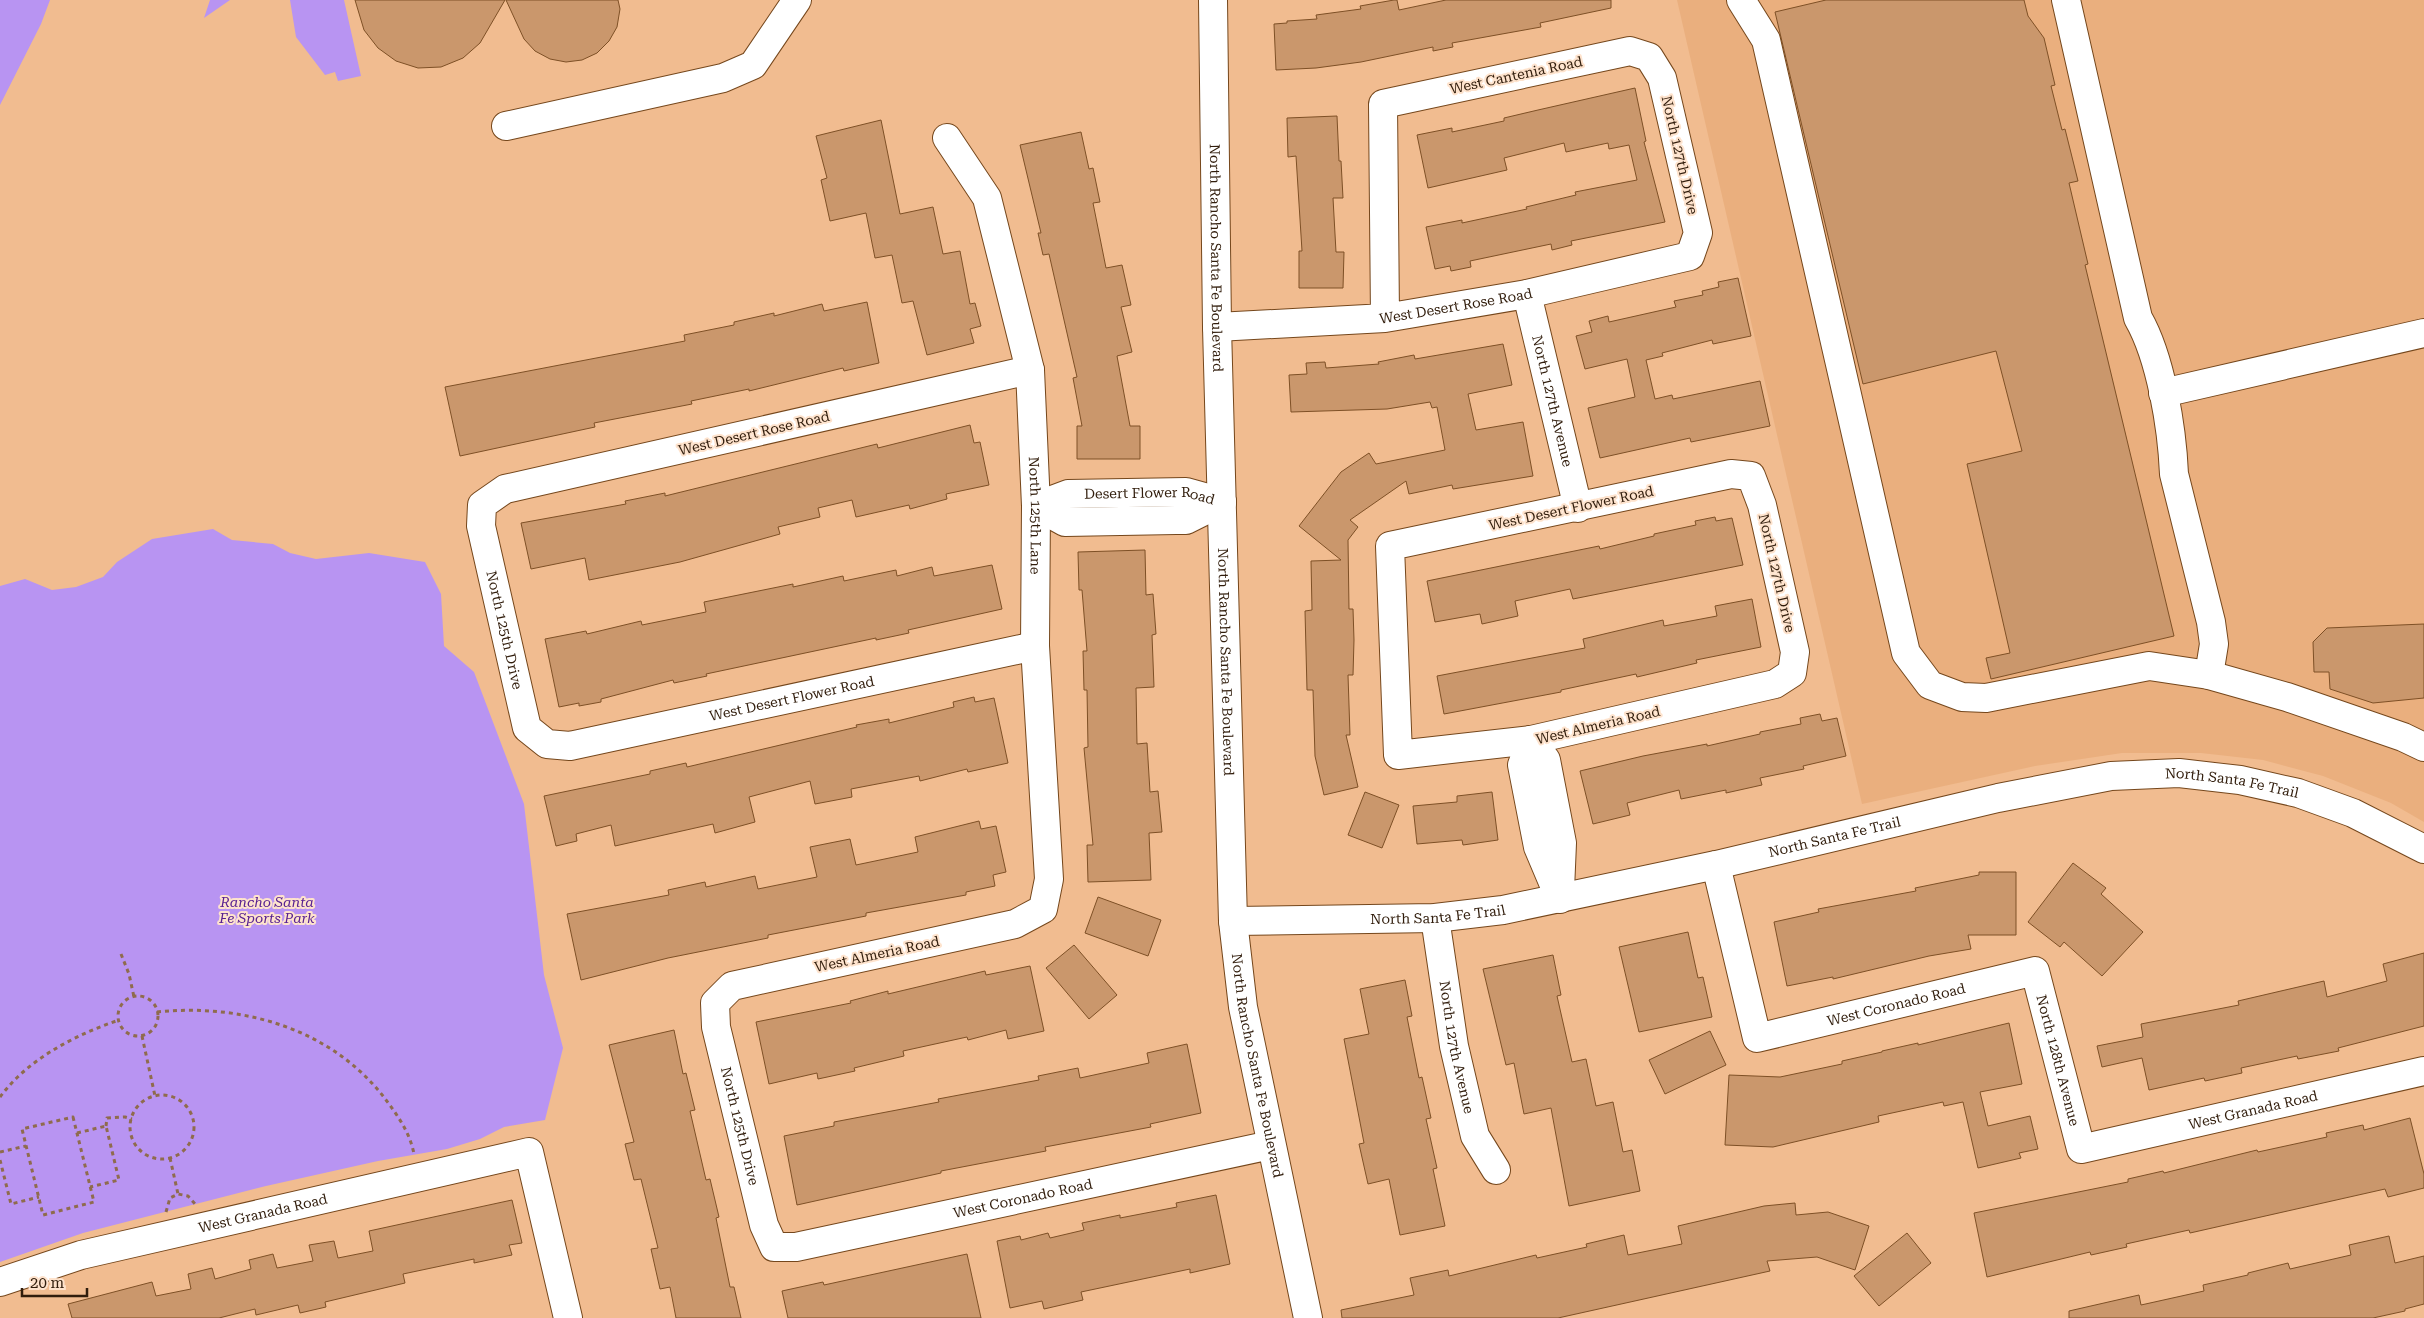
<svg xmlns="http://www.w3.org/2000/svg" width="2424" height="1318" font-family="'Roboto Serif',serif">
	<style>
		.built { fill: #eaaf7e }
		.green { fill: #b894f2 }
		.building { fill: #ca976c; stroke: #7e5026 }
		.lines { fill: none; stroke-linecap: round; stroke-linejoin: round }
		.minor-casing { stroke: #75471c; stroke-width: 30 }
		.path { stroke: #8f6b4d; stroke-width: 3; stroke-dasharray: 4 4; stroke-linecap: butt }
		.minor { stroke: #fff; stroke-width: 28 }
		.labels { text-anchor: middle; dominant-baseline: central; stroke-width: 4; stroke-linejoin: round; paint-order: stroke }
		.street-label { font-size: 14px; fill: #311d0c; stroke: #fee3cd }
		.park-label { font-size: 14px; font-style: italic; fill: #582191; stroke: #fee3cd }
	</style>
	<rect width="100%" height="100%" fill="#f1bc90"/>
	<polygon class="built" points="1677,0 2424,0 2424,822 2391,803 2323,776 2263,760 2201,753 2122,753 2035,766 1862,804"/>
	<g class="green">
		<polygon points="0,0 50,0 41,24 0,105"/>
		<polygon points="210,0 230,0 204,18"/>
		<polygon points="290,0 344,0 361,76 338,81 335,72 325,75 296,37"/>
		<polygon points="213,529 232,540 273,544 290,553 316,559 369,553 425,562 441,594 444,646 474,672 524,804 544,975 563,1048 545,1120 504,1127 480,1139 447,1149 378,1161 266,1186 83,1233 0,1262 0,586 25,579 52,590 76,587 103,577 117,562 152,539"/>
	</g>
	<g class="building">
		<polygon points="355,0 505,0 480,43 463,58 441,67 418,68 396,61 378,48 364,30"/>
		<polygon points="506,0 618,0 620,9 617,27 609,41 597,53 582,60 566,62 550,59 535,51 524,39"/>
		<polygon points="1394,0 1397,0 1399,10 1446,0 1611,0 1611,8 1540,23 1541,27 1452,43 1453,47 1433,51 1433,47 1361,62 1316,68 1276,70 1274,24 1287,23 1287,21 1317,19 1316,15 1361,9 1360,6"/>
		<polygon points="1826,0 2024,0 2028,16 2044,38 2055,85 2051,86 2062,130 2065,129 2078,181 2069,183 2088,264 2085,265 2174,636 1991,679 1986,658 2010,653 1967,464 2022,451 1996,351 1863,384 1775,12"/>
		<polygon points="1635,88 1646,141 1644,142 1665,222 1571,241 1572,245 1552,250 1551,244 1470,261 1471,267 1451,271 1450,266 1435,269 1426,227 1462,220 1462,223 1527,209 1526,207 1576,195 1575,192 1637,180 1629,145 1609,149 1608,143 1566,152 1564,143 1504,158 1507,170 1428,188 1417,135 1452,128 1452,132 1504,121 1504,118 1538,110"/>
		<polygon points="1337,116 1339,161 1341,161 1343,198 1333,198 1336,252 1344,252 1343,288 1299,288 1299,251 1302,251 1296,156 1288,157 1287,118"/>
		<polygon points="881,120 900,214 933,207 943,254 960,251 970,304 975,303 981,326 970,329 974,343 927,355 913,301 902,303 892,255 875,258 866,213 830,221 821,180 827,178 816,136"/>
		<polygon points="1081,132 1089,169 1093,168 1100,202 1093,203 1106,268 1122,265 1131,305 1121,307 1132,352 1117,356 1130,426 1140,426 1140,459 1077,459 1077,426 1082,426 1073,378 1077,377 1049,254 1043,255 1038,233 1041,233 1020,145"/>
		<polygon points="1738,278 1751,336 1713,344 1712,340 1662,353 1663,356 1646,360 1655,399 1672,395 1673,399 1760,381 1770,426 1691,442 1690,438 1600,458 1588,408 1635,397 1627,359 1585,369 1576,336 1592,332 1589,321 1608,316 1609,322 1676,307 1674,301 1703,295 1702,291 1719,287 1718,282"/>
		<polygon points="867,302 879,363 844,371 843,368 749,391 749,389 691,401 692,404 594,423 595,427 460,456 445,387 685,341 684,335 734,325 734,322 774,313 774,316 822,304 824,311"/>
		<polygon points="1503,344 1512,385 1468,394 1476,430 1523,422 1533,476 1453,489 1452,485 1409,494 1406,481 1350,520 1358,527 1348,540 1349,609 1353,609 1354,640 1353,675 1348,675 1350,735 1346,735 1358,787 1324,795 1315,756 1313,690 1307,690 1305,611 1312,610 1311,561 1341,560 1299,526 1341,472 1369,453 1376,464 1445,450 1437,407 1432,408 1430,402 1387,409 1291,412 1289,375 1307,374 1306,363 1325,362 1326,368 1379,364 1378,362 1414,355 1415,359"/>
		<polygon points="970,425 974,443 980,442 989,485 946,494 947,499 910,509 909,505 856,517 852,500 818,508 820,517 778,527 780,534 680,562 589,580 585,558 531,569 521,523 626,504 625,501 665,493 665,496 877,444 878,448"/>
		<polygon points="1715,517 1716,521 1732,518 1743,565 1573,599 1570,589 1515,601 1518,616 1482,624 1480,614 1435,622 1427,581 1599,546 1600,549 1654,536 1654,534 1696,525 1695,521"/>
		<polygon points="1145,550 1146,595 1153,594 1156,634 1152,635 1154,687 1136,688 1137,744 1147,743 1150,792 1158,791 1162,832 1149,833 1151,880 1088,882 1087,845 1093,845 1084,748 1088,747 1087,690 1084,690 1083,651 1087,651 1082,590 1079,590 1078,552"/>
		<polygon points="992,565 1002,609 908,630 909,633 876,640 876,638 706,674 707,676 674,683 673,680 601,699 601,702 579,706 579,703 559,707 545,639 586,631 587,634 641,621 642,625 706,612 704,602 793,584 793,587 843,576 844,581 896,570 897,576 932,567 934,576"/>
		<polygon points="1752,599 1761,647 1696,660 1697,663 1637,677 1636,674 1561,690 1561,692 1444,714 1437,676 1585,648 1583,639 1663,620 1664,626 1717,616 1715,606"/>
		<polygon points="2424,624 2424,698 2373,703 2330,689 2329,672 2314,672 2313,642 2327,628"/>
		<polygon points="974,697 975,702 994,698 1008,763 968,772 967,769 920,781 919,776 851,789 852,797 815,804 810,781 749,797 755,822 715,833 713,824 615,846 611,825 576,834 577,841 556,846 544,796 650,774 650,771 686,763 687,767 857,727 856,725 889,719 889,723 954,707 953,702"/>
		<polygon points="1820,714 1822,721 1837,718 1846,756 1803,766 1804,769 1760,778 1762,785 1726,793 1726,790 1681,799 1679,790 1627,803 1630,815 1593,824 1580,771 1643,756 1707,744 1707,746 1760,734 1760,732 1801,724 1800,718"/>
		<polygon points="1365,792 1399,805 1382,848 1348,835"/>
		<polygon points="1492,792 1498,840 1463,845 1462,840 1417,844 1413,806 1457,802 1457,796"/>
		<polygon points="979,821 981,829 996,826 1006,872 993,875 995,886 966,892 966,895 866,913 866,916 768,935 768,938 668,958 581,980 567,914 669,895 668,890 705,882 706,887 755,876 758,889 817,877 810,847 850,839 856,865 918,852 915,837"/>
		<polygon points="2073,863 2106,888 2101,894 2143,932 2102,976 2064,942 2060,947 2028,922"/>
		<polygon points="1979,872 2016,872 2016,935 1968,935 1971,949 1929,956 1833,979 1833,977 1787,986 1774,922 1819,912 1818,909 1916,891 1915,888 1979,875"/>
		<polygon points="1098,897 1161,920 1148,956 1085,933"/>
		<polygon points="1688,932 1698,978 1703,977 1712,1017 1639,1032 1619,947"/>
		<polygon points="1074,945 1117,995 1089,1019 1046,968"/>
		<polygon points="2424,953 2424,1026 2338,1048 2339,1051 2298,1059 2297,1056 2241,1068 2242,1073 2205,1081 2204,1078 2149,1090 2142,1058 2102,1067 2097,1046 2143,1037 2141,1024 2239,1005 2238,1001 2324,981 2327,997 2387,981 2383,964"/>
		<polygon points="1553,955 1561,995 1557,996 1572,1062 1586,1059 1596,1106 1613,1102 1623,1152 1632,1150 1640,1191 1569,1206 1551,1108 1524,1114 1514,1063 1506,1065 1483,969"/>
		<polygon points="1030,966 1044,1031 1008,1039 1006,1030 968,1040 967,1037 903,1051 904,1056 854,1068 855,1071 818,1079 817,1073 769,1084 756,1022 851,1003 850,1001 888,991 888,994 985,971 986,975"/>
		<polygon points="1405,980 1412,1016 1407,1017 1419,1078 1422,1077 1431,1118 1426,1119 1437,1168 1433,1169 1445,1226 1400,1235 1389,1179 1368,1184 1359,1144 1364,1143 1344,1039 1369,1034 1360,989"/>
		<polygon points="2009,1023 2022,1084 1980,1092 1988,1126 2030,1116 2038,1149 2019,1153 2021,1158 1978,1168 1963,1102 1944,1106 1943,1102 1878,1116 1879,1122 1773,1147 1725,1145 1729,1075 1780,1077 1842,1064 1842,1061 1882,1052 1882,1051 1918,1043 1918,1045"/>
		<polygon points="674,1030 683,1074 686,1073 695,1110 690,1111 706,1180 710,1179 719,1217 716,1218 730,1287 734,1287 741,1318 676,1318 670,1287 660,1289 651,1249 658,1248 641,1179 634,1180 625,1144 634,1142 609,1045"/>
		<polygon points="1710,1031 1726,1065 1665,1094 1649,1060"/>
		<polygon points="1187,1044 1201,1113 1150,1124 1151,1127 1045,1147 1046,1151 941,1171 941,1173 797,1205 784,1136 834,1126 834,1122 939,1102 938,1099 1039,1080 1038,1076 1078,1068 1080,1078 1149,1063 1147,1053"/>
		<polygon points="2410,1118 2424,1174 2424,1188 2388,1197 2385,1189 2190,1233 2189,1230 2126,1244 2127,1247 2091,1255 2090,1252 1987,1277 1974,1213 2128,1182 2128,1179 2163,1171 2164,1173 2257,1150 2258,1152 2327,1137 2326,1133 2363,1125 2364,1130"/>
		<polygon points="1216,1195 1230,1264 1190,1273 1190,1269 1081,1292 1083,1300 1044,1309 1042,1301 1010,1308 997,1241 1020,1236 1021,1240 1048,1233 1050,1238 1084,1230 1082,1223 1120,1215 1120,1218 1177,1207 1176,1203"/>
		<polygon points="512,1200 522,1243 509,1245 512,1255 474,1263 474,1259 403,1274 405,1283 325,1302 326,1307 300,1313 298,1305 256,1315 255,1309 219,1318 72,1318 68,1304 152,1282 156,1296 191,1289 188,1274 212,1268 215,1279 251,1269 249,1260 273,1254 277,1268 313,1261 309,1245 334,1241 338,1258 373,1251 369,1231"/>
		<polygon points="1795,1203 1796,1215 1828,1212 1869,1226 1855,1270 1817,1257 1767,1261 1770,1271 1558,1318 1342,1318 1341,1310 1414,1295 1410,1278 1448,1270 1449,1276 1536,1255 1537,1258 1587,1247 1586,1244 1624,1235 1628,1255 1682,1244 1678,1226 1764,1206"/>
		<polygon points="1907,1233 1931,1263 1879,1306 1854,1276"/>
		<polygon points="2389,1236 2395,1263 2424,1256 2424,1304 2405,1309 2405,1311 2373,1318 2069,1318 2069,1311 2139,1295 2141,1305 2204,1291 2203,1285 2248,1275 2248,1273 2288,1263 2290,1269 2351,1255 2349,1245"/>
		<polygon points="967,1254 981,1318 788,1318 782,1291 823,1282 824,1285"/>
	</g>
	<g class="lines">
		<g class="minor-casing">
			<g id="minor">
				<path id="s1" d="M 1213,0 L 1217,327 L 1233,921 L 1243,1007 L 1308,1318"/>
				<polyline points="1741,0 1766,40 1906,653 1930,685 1962,697 1986,698 2149,666 2209,675 2287,697 2403,737 2424,747"/>
				<path d="M 2066,0 L 2138,318 C 2161,358 2172,428 2174,474 L 2211,622 L 2214,644 L 2209,675"/>
				<polyline points="506,126 723,78 753,65 797,0"/>
				<path id="s2" d="M 947,138 L 987,198 L 1030,370 L 1036,506 L 1035,646 L 1049,879 L 1043,909 L 1015,924 L 732,986 L 715,1003 L 716,1027 L 764,1225 L 774,1247 L 796,1247 L 1271,1145"/>
				<path id="s3" d="M 1527,294 L 1578,508"/>
				<path id="s4" d="M 1217,327 L 1385,318 L 1527,294 L 1690,256 L 1698,233 L 1662,78 L 1649,57 L 1630,51 L 1383,104 L 1385,318"/>
				<path id="s5" d="M 1030,370 L 505,489 L 482,505 L 481,526 L 527,728 L 547,744 L 570,746 L 1035,646"/>
				<polyline points="2163,393 2424,333"/>
				<polygon points="1731,474 1751,476 1762,505 1795,652 1792,673 1775,684 1531,740 1398,755 1390,546"/>
				<polyline points="1036,506 1065,522 1176,520 1186,520 1222,502"/>
				<path id="s6" d="M 1036,506 L 1068,494 L 1186,492 L 1222,502"/>
				<polyline points="1531,740 1522,765 1538,847 1560,899"/>
				<polyline points="1531,740 1546,760 1562,843 1560,890"/>
				<path id="s7" d="M 1716,865 L 1757,1038 L 2035,971 L 2081,1149 L 2424,1071"/>
				<path id="s8" d="M 1435,918 L 1454,1046 L 1475,1136 L 1496,1170"/>
				<path id="s9" d="M 1233,921 L 1435,918 L 1503,910 L 1716,865 L 1998,798 L 2111,776 L 2179,773 L 2240,780 L 2298,793 L 2353,813 L 2424,849"/>
				<path id="s10" d="M 0,1282 L 81,1255 L 529,1152 L 568,1318"/>
			</g>
		</g>
		<g class="path">
			<polyline points="121,954 129,974 134,997"/>
			<circle cx="138" cy="1016" r="20"/>
			<path d="M 157,1012 C 243,1003 333,1029 386,1100 C 398,1116 410,1133 414,1154"/>
			<polyline points="142,1036 155,1096"/>
			<circle cx="162" cy="1127" r="32"/>
			<path d="M 0,1097 C 28,1059 75,1035 119,1020"/>
			<polygon points="73,1117 94,1202 43,1215 22,1129"/>
			<polyline points="106,1126 107,1118 125,1117 132,1119"/>
			<polyline points="77,1133 106,1126 119,1180 90,1187"/>
			<polyline points="0,1152 26,1146"/>
			<polyline points="170,1158 178,1194"/>
			<polyline points="0,1160 11,1204 39,1197"/>
			<polyline points="166,1212 170,1198 178,1194 188,1196 196,1205"/>
		</g>
		<use href="#minor" class="minor"/>
	</g>
	<g class="labels">
		<g class="street-label">
			<text transform="translate(1516 75) rotate(-12)">West Cantenia Road</text>
			<text transform="translate(1680 155) rotate(77)">North 127th Drive</text>
			<text stroke="none"><textPath href="#s1" startOffset="258">North Rancho Santa Fe Boulevard</textPath></text>
			<text stroke="none"><textPath href="#s4" startOffset="240">West Desert Rose Road</textPath></text>
			<text stroke="none"><textPath href="#s3" startOffset="110">North 127th Avenue</textPath></text>
			<text transform="translate(754 433) rotate(-13)">West Desert Rose Road</text>
			<text stroke="none"><textPath href="#s6" startOffset="116">Desert Flower Road</textPath></text>
			<text transform="translate(1571 508) rotate(-12)">West Desert Flower Road</text>
			<text stroke="none"><textPath href="#s2" startOffset="395">North 125th Lane</textPath></text>
			<text transform="translate(1777 573) rotate(77)">North 127th Drive</text>
			<text stroke="none"><textPath href="#s5" startOffset="694">North 125th Drive</textPath></text>
			<text stroke="none"><textPath href="#s1" startOffset="662">North Rancho Santa Fe Boulevard</textPath></text>
			<text stroke="none"><textPath href="#s5" startOffset="1070">West Desert Flower Road</textPath></text>
			<text transform="translate(1598 725) rotate(-13)">West Almeria Road</text>
			<text stroke="none"><textPath href="#s9" startOffset="1015">North Santa Fe Trail</textPath></text>
			<text stroke="none"><textPath href="#s9" startOffset="610">North Santa Fe Trail</textPath></text>
			<text stroke="none"><textPath href="#s9" startOffset="205">North Santa Fe Trail</textPath></text>
			<text transform="translate(877 954) rotate(-12)">West Almeria Road</text>
			<text stroke="none"><textPath href="#s7" startOffset="321">West Coronado Road</textPath></text>
			<text stroke="none"><textPath href="#s8" startOffset="131">North 127th Avenue</textPath></text>
			<text stroke="none"><textPath href="#s7" startOffset="556">North 128th Avenue</textPath></text>
			<text stroke="none"><textPath href="#s1" startOffset="1068">North Rancho Santa Fe Boulevard</textPath></text>
			<text stroke="none"><textPath href="#s7" startOffset="824">West Granada Road</textPath></text>
			<text stroke="none"><textPath href="#s2" startOffset="1261">North 125th Drive</textPath></text>
			<text stroke="none"><textPath href="#s2" startOffset="1641">West Coronado Road</textPath></text>
			<text stroke="none"><textPath href="#s10" startOffset="272">West Granada Road</textPath></text>
		</g>
		<g class="park-label">
			<text x="267" y="902">Rancho Santa<tspan x="267" dy="16">Fe Sports Park</tspan></text>
		</g>
	</g>
	<path d="M22 1288v8h65v-8" fill="none" stroke="#311d0c" stroke-width="2.5"/>
	<text x="30" y="1288" font-size="15" fill="#311d0c" stroke="#fee3cd" stroke-width="4" paint-order="stroke">20 m</text>
</svg>
